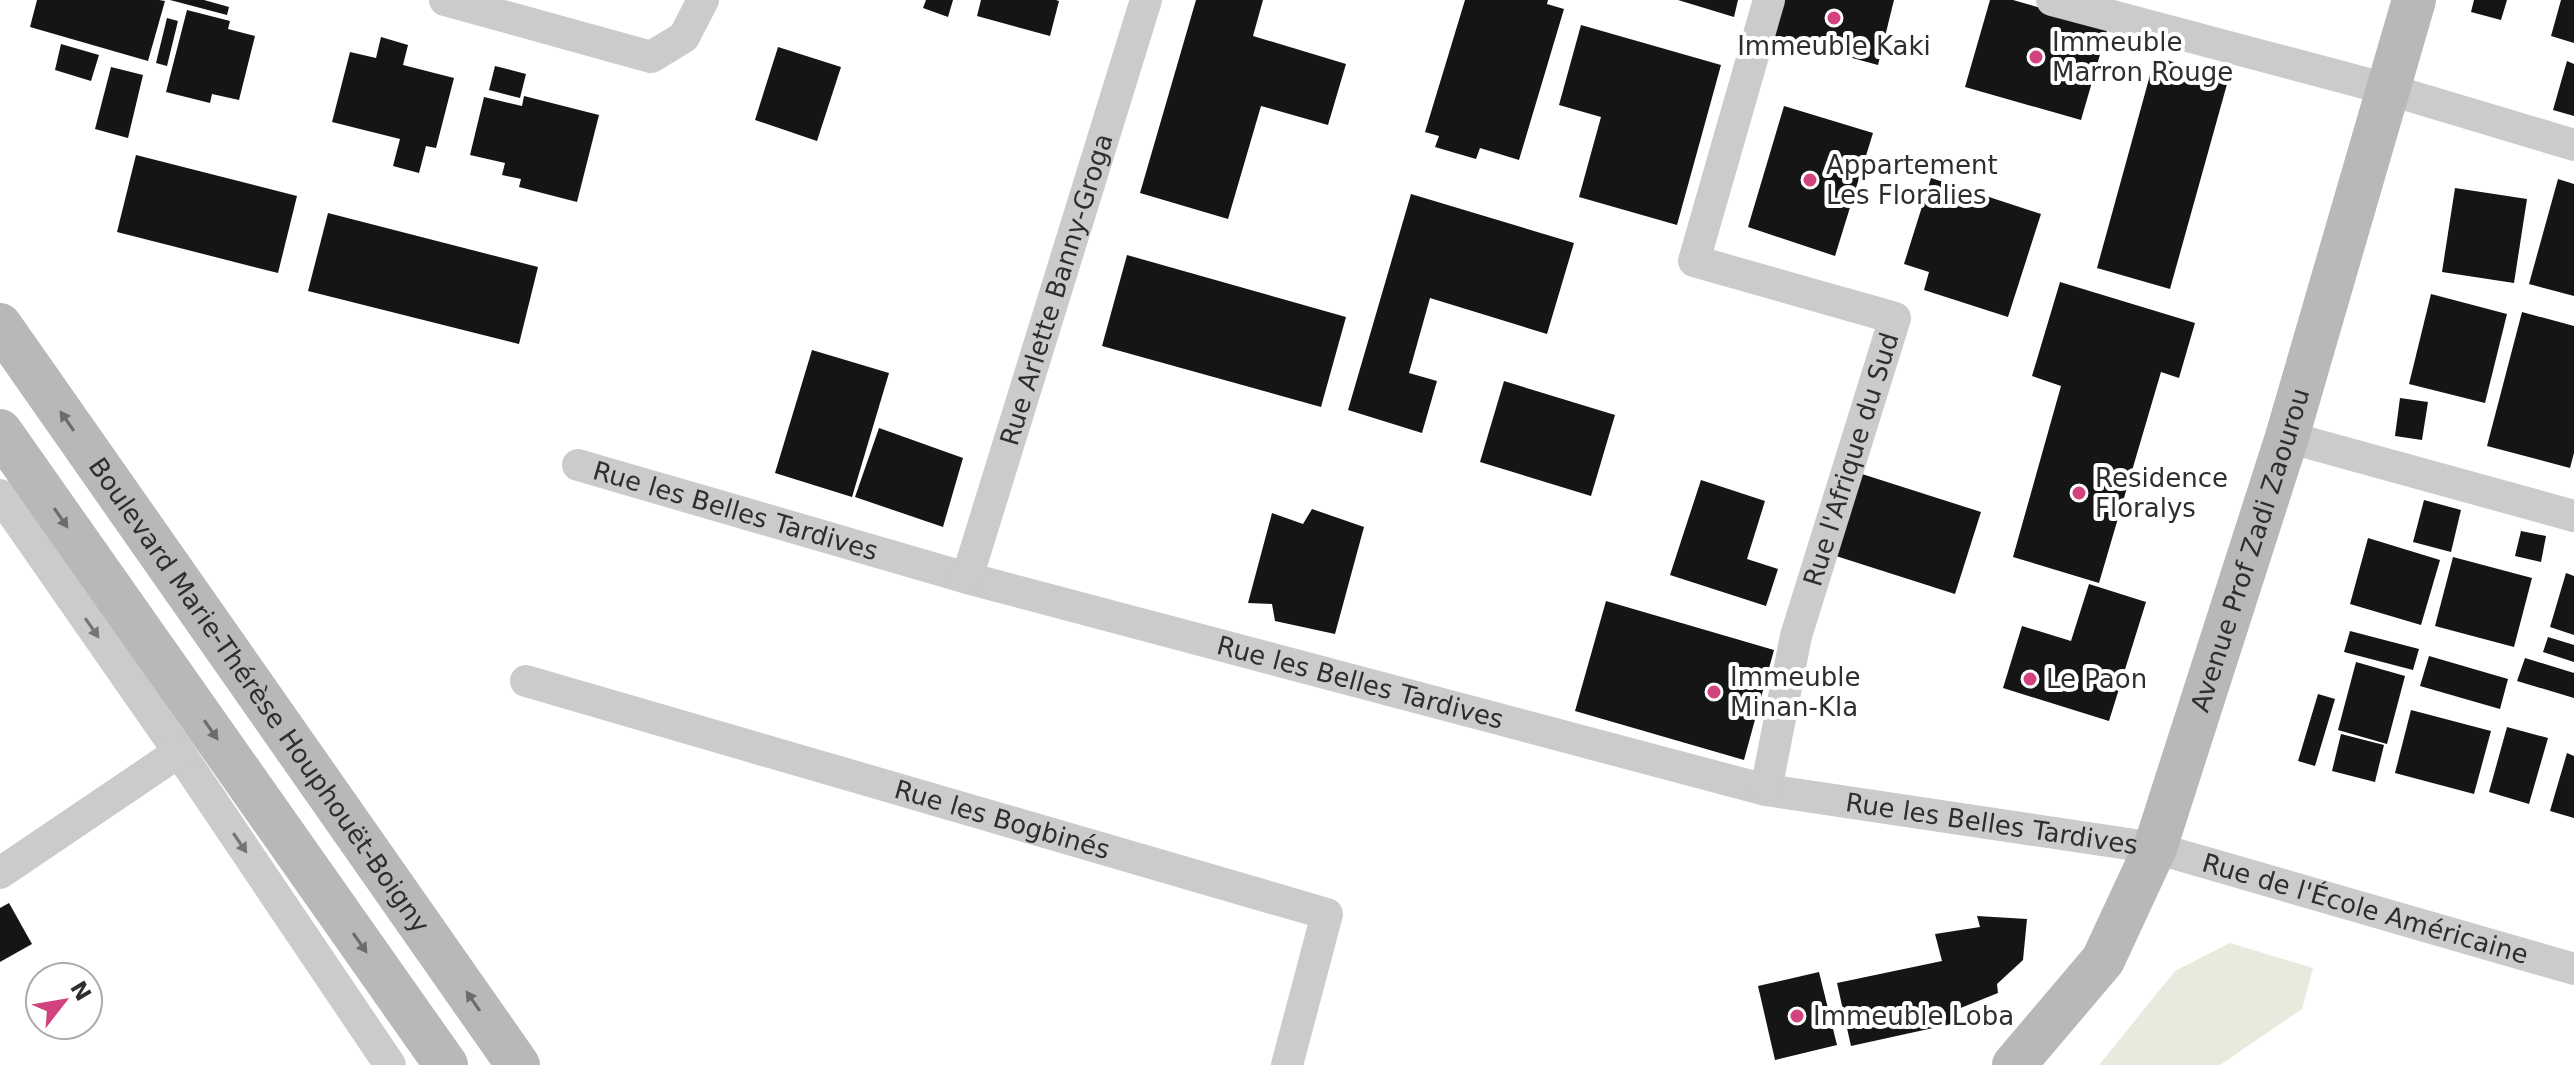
<svg xmlns="http://www.w3.org/2000/svg" width="2574" height="1065" font-family="'DejaVu Sans',sans-serif">
	<style>
		.grass { fill: #e8eadd }
		.building { fill: #151515 }
		.lines { fill: none; stroke-linecap: round; stroke-linejoin: round }
		.minor { stroke: #cbcbcb; stroke-width: 32 }
		.secondary { stroke: #b8b8b8; stroke-width: 44 }
		.oneway { fill: #6c6c6c }
		.oneway2 { fill: #757575 }
		.poi-dot { fill: #d2427e; stroke: #fff; stroke-width: 3 }
		.labels { text-anchor: middle; dominant-baseline: central; stroke-width: 8; stroke-linejoin: round; paint-order: stroke }
		.poi-label { font-size: 26px; fill: #2e2e2e; stroke: #fff; text-anchor: start }
		.street-label { font-size: 26px; fill: #2e2e2e; stroke: #fff }
	</style>
	<rect width="100%" height="100%" fill="#fff"/>
	<polygon class="grass" points="2230,943 2313,968 2302,1009 2220,1065 2099,1065 2175,971"/>
	<g class="building">
		<polygon points="37,0 159,0 165,1 148,61 30,27"/>
		<polygon points="170,0 204,0 229,7 227,15"/>
		<polygon points="926,0 953,0 948,17 923,8"/>
		<polygon points="981,0 1056,0 1059,1 1050,36 977,16"/>
		<polygon points="1196,0 1263,0 1253,36 1346,64 1328,125 1261,106 1228,219 1140,193"/>
		<polygon points="1465,0 1548,0 1547,4 1564,9 1519,160 1480,148 1476,159 1435,147 1439,136 1425,132"/>
		<polygon points="1678,0 1738,0 1734,17"/>
		<polygon points="1784,0 1894,0 1878,65 1772,36"/>
		<polygon points="1990,0 2013,0 2108,27 2081,120 1965,87"/>
		<polygon points="2474,0 2507,0 2501,20 2471,12"/>
		<polygon points="2561,0 2574,0 2574,43 2551,36"/>
		<polygon points="187,10 230,21 228,29 255,36 239,100 212,94 210,103 166,92"/>
		<polygon points="167,18 178,21 167,66 156,63"/>
		<polygon points="1581,25 1721,65 1677,225 1579,197 1601,117 1559,105"/>
		<polygon points="381,37 408,45 403,65 454,78 436,148 426,146 419,173 393,166 400,139 332,122 350,52 376,58"/>
		<polygon points="61,44 99,55 91,81 55,70"/>
		<polygon points="778,47 841,67 817,141 755,120"/>
		<polygon points="2155,57 2229,77 2170,289 2097,268"/>
		<polygon points="2567,61 2574,64 2574,116 2553,110"/>
		<polygon points="495,66 526,74 520,98 489,90"/>
		<polygon points="111,67 143,75 128,138 95,129"/>
		<polygon points="524,96 599,115 577,202 519,187 521,179 502,175 505,163 470,155 484,97 522,106"/>
		<polygon points="1784,106 1873,133 1835,256 1748,227"/>
		<polygon points="136,155 297,196 278,273 117,232"/>
		<polygon points="1931,178 2041,214 2008,317 1924,290 1929,272 1904,264"/>
		<polygon points="2558,179 2574,184 2574,296 2529,284"/>
		<polygon points="2455,188 2527,199 2514,283 2442,272"/>
		<polygon points="1411,194 1574,243 1547,334 1430,298 1409,373 1437,381 1422,433 1348,410"/>
		<polygon points="328,213 538,267 519,344 308,291"/>
		<polygon points="1127,255 1346,317 1321,407 1102,346"/>
		<polygon points="2060,282 2195,323 2179,378 2161,372 2099,583 2013,557 2061,386 2032,376"/>
		<polygon points="2431,294 2507,314 2485,403 2409,384"/>
		<polygon points="2522,312 2574,326 2574,453 2570,468 2487,446"/>
		<polygon points="812,350 889,373 852,497 775,473"/>
		<polygon points="1504,381 1615,415 1591,496 1480,462"/>
		<polygon points="2400,398 2428,402 2422,440 2395,436"/>
		<polygon points="879,428 963,458 943,527 855,497"/>
		<polygon points="1862,474 1981,512 1955,594 1836,556"/>
		<polygon points="1701,480 1765,501 1747,559 1778,569 1766,606 1670,575"/>
		<polygon points="2424,500 2461,510 2451,552 2413,542"/>
		<polygon points="1312,509 1364,527 1335,634 1275,621 1272,604 1248,603 1272,513 1303,524"/>
		<polygon points="2521,531 2546,536 2541,562 2515,556"/>
		<polygon points="2368,538 2440,560 2421,625 2350,604"/>
		<polygon points="2453,557 2532,578 2514,647 2435,626"/>
		<polygon points="2566,573 2574,576 2574,635 2550,627"/>
		<polygon points="2089,584 2146,602 2109,721 2003,688 2022,626 2071,641"/>
		<polygon points="1606,601 1774,650 1744,760 1575,711"/>
		<polygon points="2350,631 2419,649 2413,670 2344,652"/>
		<polygon points="2548,637 2574,645 2574,662 2543,652"/>
		<polygon points="2429,656 2508,679 2500,709 2420,686"/>
		<polygon points="2525,658 2574,673 2574,698 2517,681"/>
		<polygon points="2356,662 2405,676 2387,744 2338,730"/>
		<polygon points="2318,694 2335,699 2315,766 2298,761"/>
		<polygon points="2411,710 2491,731 2474,794 2395,773"/>
		<polygon points="2507,727 2548,738 2529,804 2489,792"/>
		<polygon points="2341,734 2384,745 2375,782 2332,771"/>
		<polygon points="2567,753 2574,756 2574,818 2550,811"/>
		<polygon points="9,903 32,944 0,962 0,908"/>
		<polygon points="1977,916 2027,919 2023,960 1997,984 1998,993 1953,1011 1956,1023 1851,1046 1837,983 1942,961 1935,934 1980,927"/>
		<polygon points="1819,972 1837,1045 1775,1060 1758,986"/>
	</g>
	<g class="lines">
		<g class="minor">
			<polyline points="445,0 651,57 684,37 703,0"/>
			<polyline points="2052,0 2387,89 2574,145"/>
			<polyline points="2287,437 2574,516"/>
			<path id="s1" d="M 578,465 L 967,578 L 1766,790 L 2155,848 L 2574,969"/>
			<polyline points="0,495 179,752 390,1065"/>
			<path id="s2" d="M 967,578 L 1146,0"/>
			<path id="s3" d="M 526,681 L 1327,914 L 1287,1065"/>
			<path id="s4" d="M 1766,790 L 1796,636 L 1895,318 L 1694,261 L 1769,0"/>
			<polyline points="0,873 179,752"/>
		</g>
		<g class="secondary">
			<path id="s5" d="M 0,325 L 518,1065"/>
			<polyline points="0,431 446,1065"/>
			<path id="s6" d="M 2014,1065 L 2103,960 L 2155,848 L 2287,437 L 2414,0"/>
		</g>
	</g>
	<defs><path id="oneway-solid" d="M-6-.8H1V-3.2L6.5 0L1 3.2V.8H-6Z" transform="scale(2)"/></defs>
	<g class="oneway">
		<use href="#oneway-solid" transform="translate(67 421) rotate(-125)"/>
		<use href="#oneway-solid" transform="translate(61 518) rotate(55)"/>
		<use href="#oneway-solid" transform="translate(211 730) rotate(55)"/>
		<use href="#oneway-solid" transform="translate(360 943) rotate(55)"/>
		<use href="#oneway-solid" transform="translate(473 1001) rotate(-125)"/>
	</g>
	<g class="oneway2">
		<use href="#oneway-solid" transform="translate(92 628) rotate(55)"/>
		<use href="#oneway-solid" transform="translate(240 843) rotate(56)"/>
	</g>
	<g class="poi-dot">
		<circle cx="1834" cy="18" r="8"/>
		<circle cx="2036" cy="57" r="8"/>
		<circle cx="1810" cy="180" r="8"/>
		<circle cx="2079" cy="493" r="8"/>
		<circle cx="2030" cy="679" r="8"/>
		<circle cx="1714" cy="692" r="8"/>
		<circle cx="1797" cy="1016" r="8"/>
	</g>
	<g class="labels">
		<g class="poi-label">
			<text x="2052" y="42">Immeuble<tspan x="2052" dy="30">Marron Rouge</tspan></text>
			<text x="1834" y="46" text-anchor="middle">Immeuble Kaki</text>
			<text x="1826" y="165">Appartement<tspan x="1826" dy="30">Les Floralies</tspan></text>
			<text x="2095" y="478">Residence<tspan x="2095" dy="30">Floralys</tspan></text>
			<text x="1730" y="677">Immeuble<tspan x="1730" dy="30">Minan-Kla</tspan></text>
			<text x="2046" y="679">Le Paon</text>
			<text x="1813" y="1016">Immeuble Loba</text>
		</g>
		<g class="street-label">
			<text stroke="none"><textPath href="#s2" startOffset="302">Rue Arlette Banny-Groga</textPath></text>
			<text stroke="none"><textPath href="#s4" startOffset="342">Rue l'Afrique du Sud</textPath></text>
			<text stroke="none"><textPath href="#s1" startOffset="164">Rue les Belles Tardives</textPath></text>
			<text stroke="none"><textPath href="#s6" startOffset="574">Avenue Prof Zadi Zaourou</textPath></text>
			<text stroke="none"><textPath href="#s1" startOffset="812">Rue les Belles Tardives</textPath></text>
			<text stroke="none"><textPath href="#s5" startOffset="452">Boulevard Marie-Thérèse Houphouët-Boigny</textPath></text>
			<text stroke="none"><textPath href="#s3" startOffset="496">Rue les Bogbinés</textPath></text>
			<text stroke="none"><textPath href="#s1" startOffset="1460">Rue les Belles Tardives</textPath></text>
			<text stroke="none"><textPath href="#s1" startOffset="1844">Rue de l'École Américaine</textPath></text>
		</g>
	</g>
	<g transform="translate(64 1001) rotate(59)"><circle r="38" fill="#ffffff" stroke="#ababab" stroke-width="2"/>
	<path d="M0-6L14 30L0 20L-14 30Z" fill="#d2427e"/>
	<text y="-12" font-size="22" font-weight="bold" text-anchor="middle" fill="#2e2e2e">N</text>
	</g>
</svg>
